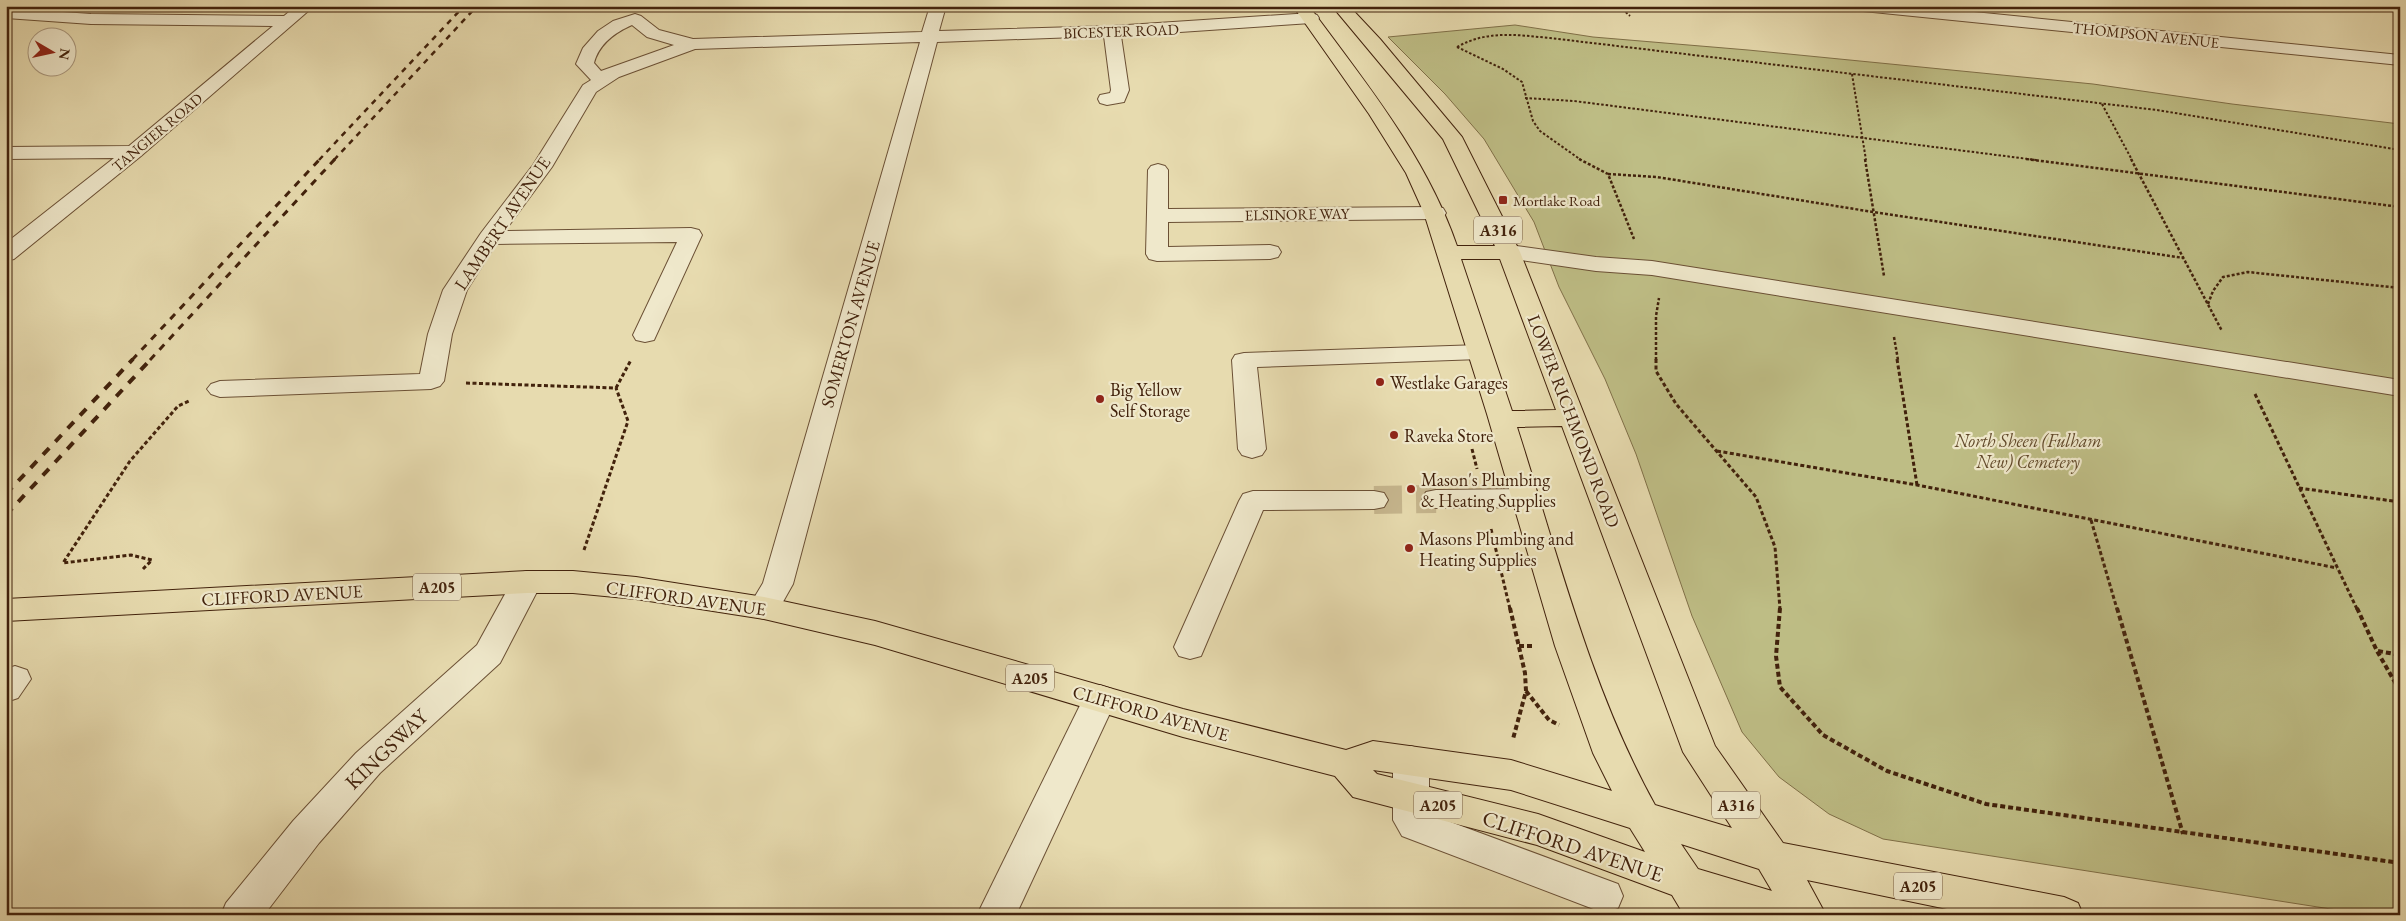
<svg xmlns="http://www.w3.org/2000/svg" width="2406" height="921" font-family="'EB Garamond',serif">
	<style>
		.green { fill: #bebd85; stroke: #807048 }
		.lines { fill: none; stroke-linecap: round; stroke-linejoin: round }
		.minor-tunnel { stroke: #c6b68e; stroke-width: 28; stroke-dasharray: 28 14; stroke-linecap: butt }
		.minor-casing { stroke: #6b5035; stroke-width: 2 }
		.highway-casing { stroke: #42220c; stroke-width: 2 }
		.path-far3 { stroke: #42220c; stroke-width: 2; stroke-dasharray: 2.5 2; stroke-linecap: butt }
		.path-far2 { stroke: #42220c; stroke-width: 2.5; stroke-dasharray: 3 2; stroke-linecap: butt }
		.path-far1 { stroke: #42220c; stroke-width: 3; stroke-dasharray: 4 2.5; stroke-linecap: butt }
		.path { stroke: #42220c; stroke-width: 4; stroke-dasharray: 5 3; stroke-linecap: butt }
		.minor { fill: #efe8cb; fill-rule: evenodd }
		.highway { fill: #e7dbaf; fill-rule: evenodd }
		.rail-far2 { stroke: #42220c; stroke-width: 2.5; stroke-dasharray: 5.5 5.5; stroke-linecap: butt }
		.rail-far1 { stroke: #42220c; stroke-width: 3; stroke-dasharray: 7 7; stroke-linecap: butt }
		.rail { stroke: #42220c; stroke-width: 4; stroke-dasharray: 9 9; stroke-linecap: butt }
		.poi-dot { fill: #8f2418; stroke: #efe8cb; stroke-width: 2 }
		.labels { text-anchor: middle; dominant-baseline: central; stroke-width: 4.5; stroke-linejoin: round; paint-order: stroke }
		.far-street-label { font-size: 15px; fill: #42220c; stroke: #efe8cb }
		.far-poi-label { font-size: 15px; fill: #42220c; stroke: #efe8cb; text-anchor: start }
		.shield { fill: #efe8cb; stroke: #765d45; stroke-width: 1 }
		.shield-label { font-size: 16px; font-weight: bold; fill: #42220c }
		.street-label { font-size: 18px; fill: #42220c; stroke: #efe8cb }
		.poi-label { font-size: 18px; fill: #42220c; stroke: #efe8cb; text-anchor: start }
		.park-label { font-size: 18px; font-style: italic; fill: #61492a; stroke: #efe8cb }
		.near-street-label { font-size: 21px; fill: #42220c; stroke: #efe8cb }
	</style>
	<rect width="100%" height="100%" fill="#e7dbaf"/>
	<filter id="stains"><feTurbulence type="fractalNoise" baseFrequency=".004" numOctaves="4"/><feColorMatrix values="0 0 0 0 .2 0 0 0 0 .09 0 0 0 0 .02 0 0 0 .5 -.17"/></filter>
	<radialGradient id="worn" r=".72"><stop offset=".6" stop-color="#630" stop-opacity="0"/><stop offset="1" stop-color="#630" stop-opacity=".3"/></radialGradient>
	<polygon class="green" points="1515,25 1593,37 1748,50 2093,84 2232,104 2400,124 2400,915 2369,915 1883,839 1829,814 1779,777 1742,732 1692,616 1636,454 1605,379 1559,287 1534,222 1484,139 1445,94 1388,37"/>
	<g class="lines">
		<polyline class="minor-tunnel" points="1374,500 1436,499"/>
		<g class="minor-casing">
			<g id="minor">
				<polygon points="296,6 314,6 141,156 14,259 6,261 6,243 114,158 6,159 6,147 129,146 273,26 91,24 6,18 6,8 91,14 284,16"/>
				<path d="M 930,6 L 946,6 L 939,31 L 1112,26 L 1311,13 L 1317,15 L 1319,18 L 1317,21 L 1311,23 L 1121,36 L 1129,90 L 1124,102 L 1107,105 L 1100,103 L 1098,99 L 1100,95 L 1110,93 L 1111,90 L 1104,36 L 937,42 L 793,584 L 775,616 L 764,619 L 753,616 L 748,608 L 763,583 L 920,42 L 695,49 L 619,77 L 596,92 L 552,167 L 505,231 L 691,228 L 699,230 L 702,235 L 654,340 L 645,342 L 636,340 L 633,335 L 677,242 L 496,244 L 467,290 L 452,334 L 444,381 L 440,386 L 431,389 L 220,397 L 211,394 L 207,389 L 211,384 L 220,381 L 420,374 L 428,334 L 443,290 L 481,233 L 533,165 L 583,85 L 591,80 L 576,64 L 583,48 L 598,31 L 613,21 L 635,14 L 641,16 L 659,30 L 693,39 L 922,32 ZM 632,25 L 647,37 L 674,45 L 601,71 L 594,63 C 599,44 614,33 632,25 Z"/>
				<polygon points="1855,6 1914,6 2400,55 2400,65 1863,11"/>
				<polygon points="1158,164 1165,166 1168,170 1168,209 1435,207 1443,208 1446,213 1443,218 1435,219 1168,222 1168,247 1270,245 1278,247 1281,252 1278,257 1270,259 1157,261 1149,259 1146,254 1148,170 1151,166"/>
				<polygon points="1509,245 1596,257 1652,261 2400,380 2400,396 1652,275 1596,271 1501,257 1498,252 1501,247"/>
				<polygon points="1480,345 1489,347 1492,352 1489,357 1480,359 1257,367 1266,449 1262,455 1252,458 1242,455 1238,449 1232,360 1235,355 1244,353"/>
				<polygon points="1526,489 1536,491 1540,498 1536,505 1526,507 1436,508 1426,506 1422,499 1426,492 1436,490"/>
				<polygon points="1253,491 1374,491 1384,493 1388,500 1384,507 1374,509 1263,510 1201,656 1190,659 1179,656 1174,647 1239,501 1243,494"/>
				<polygon points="527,571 538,574 542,582 500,663 380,773 319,843 264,915 221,915 226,903 293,821 356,753 477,645 516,574"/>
				<polygon points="15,666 27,670 31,679 18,698 6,702 6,669"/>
				<polygon points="1100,685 1112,689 1117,698 1016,915 977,915 1088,689"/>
				<polygon points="1411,746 1423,750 1429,760 1429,814 1618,884 1623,896 1618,908 1604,913 1402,836 1393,820 1393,760 1399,750"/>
			</g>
		</g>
		<g class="highway-casing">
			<path id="highway" d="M 1293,6 L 1309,6 C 1365,82 1426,156 1457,246 L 1495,246 L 1443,139 L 1332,6 L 1349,6 L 1380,39 L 1462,137 L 1520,252 L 1715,746 L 1783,843 L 2064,897 L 2078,903 L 2083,915 L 1976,915 L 1807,880 L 1826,915 L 1736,915 L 1724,911 L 1725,915 L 1684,915 L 1672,895 L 1537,845 L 1353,797 L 1335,776 L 1183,737 L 875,645 L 764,619 L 636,599 L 573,593 L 527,593 L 6,621 L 6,599 L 527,571 L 573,571 L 636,577 L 764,597 L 875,621 L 1183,709 L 1346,750 L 1373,741 L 1511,760 L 1612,791 L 1593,753 L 1555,646 L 1487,414 L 1424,213 L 1406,173 L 1369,114 ZM 1461,259 L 1500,259 L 1556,410 L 1512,411 ZM 1562,426 L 1683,752 L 1732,828 L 1655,805 C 1591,690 1557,552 1517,427 ZM 1373,770 L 1511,790 L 1630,828 L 1645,852 L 1538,814 L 1377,774 ZM 1681,844 L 1759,869 L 1772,891 L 1698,869 Z"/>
		</g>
		<g class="path-far3">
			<polyline points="1619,6 1630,16"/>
			<polyline points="1457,47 1503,69 1522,82 1533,121 1540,131 1581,160"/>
			<path d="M 1457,47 C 1487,30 1517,35 1550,38 L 2157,110 L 2400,150"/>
			<polyline points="1852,74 1866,160"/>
			<polyline points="1525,98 1574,101 2036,160"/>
			<polyline points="2102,104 2132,160"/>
		</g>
		<g class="path-far2">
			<polyline points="1579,159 1608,174 1634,239"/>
			<polyline points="1865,159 1884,276"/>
			<polyline points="2026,159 2400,207"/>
			<polyline points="2131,159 2222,331"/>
			<polyline points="1608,174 1657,177 1873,212 2184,258"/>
			<polyline points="2208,304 2213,291 2223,277 2248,272 2400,288"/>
			<polyline points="1894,337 1898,360"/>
			<polyline points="1656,360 1656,316 1659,298"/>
		</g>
		<g class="path-far1">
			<polyline points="1656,359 1656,371 1676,404 1756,497 1775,547 1780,609"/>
			<polyline points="1897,359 1917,485"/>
			<polyline points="466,383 616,388"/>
			<polyline points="616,388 631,360"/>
			<polyline points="2255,394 2357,609"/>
			<polyline points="1472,449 1477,469"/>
			<polyline points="1717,451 1917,485 2337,568"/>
			<polyline points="2299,488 2400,502"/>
			<polyline points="2091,520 2117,609"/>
			<polyline points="1491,529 1510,609"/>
			<polyline points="584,550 628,421 616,388"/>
			<polyline points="143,569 152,560 131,555 63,563 130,461 178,406 189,401"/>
		</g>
		<g class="path">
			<polyline points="1510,608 1525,673 1526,691 1513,739"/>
			<polyline points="1780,608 1776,656 1780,687 1823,735 1887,771 1986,804 2400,863"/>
			<polyline points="2117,608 2183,834"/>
			<polyline points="2357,608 2377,651 2400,691"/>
			<polyline points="1519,646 1533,646"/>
			<polyline points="2378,651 2400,655"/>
			<polyline points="1526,691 1549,720 1559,725"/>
		</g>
		<use href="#minor" class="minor"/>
		<use href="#highway" class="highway"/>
		<g class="rail-far2">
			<polyline points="319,160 464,6"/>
			<polyline points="334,160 477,6"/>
		</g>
		<g class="rail-far1">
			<polyline points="132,360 320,159"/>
			<polyline points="150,360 335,159"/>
		</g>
		<g class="rail">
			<polyline points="6,494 133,359"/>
			<polyline points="6,515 151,359"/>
		</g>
	</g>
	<g class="poi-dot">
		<rect x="1498" y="195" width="10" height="10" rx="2.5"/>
		<circle cx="1380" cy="382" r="5"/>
		<circle cx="1100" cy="399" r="5"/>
		<circle cx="1394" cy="435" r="5"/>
		<circle cx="1411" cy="489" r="5"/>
		<circle cx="1409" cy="548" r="5"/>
	</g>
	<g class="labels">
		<g class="far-street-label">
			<text transform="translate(1121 31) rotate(-2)">BICESTER ROAD</text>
			<text transform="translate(2146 35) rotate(6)">THOMPSON AVENUE</text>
			<text transform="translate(157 132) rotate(-40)">TANGIER ROAD</text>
			<text transform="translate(1297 214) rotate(-1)">ELSINORE WAY</text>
		</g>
		<g class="far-poi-label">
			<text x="1513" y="200">Mortlake Road</text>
		</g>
		<g class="shield">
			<rect x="1474" y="216.5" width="48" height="27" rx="4"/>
			<rect x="413" y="573.5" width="48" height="27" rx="4"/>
			<rect x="1006" y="664.5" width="48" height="27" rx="4"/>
			<rect x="1414" y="791.5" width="48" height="27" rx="4"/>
			<rect x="1712" y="791.5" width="48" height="27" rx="4"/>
			<rect x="1894" y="872.5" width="48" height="27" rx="4"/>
		</g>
		<g class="shield-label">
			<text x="1498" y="230">A316</text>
			<text x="437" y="587">A205</text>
			<text x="1030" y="678">A205</text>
			<text x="1438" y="805">A205</text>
			<text x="1736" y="805">A316</text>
			<text x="1918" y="886">A205</text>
		</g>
		<g class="street-label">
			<text transform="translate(502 223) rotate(-56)">LAMBERT AVENUE</text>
			<text transform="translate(850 324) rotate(-74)">SOMERTON AVENUE</text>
			<text transform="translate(1574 421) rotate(69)">LOWER RICHMOND ROAD</text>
			<text transform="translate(282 595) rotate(-3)">CLIFFORD AVENUE</text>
			<text transform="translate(686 598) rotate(8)">CLIFFORD AVENUE</text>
			<text transform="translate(1151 713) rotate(16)">CLIFFORD AVENUE</text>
		</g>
		<g class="poi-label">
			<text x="1390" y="382">Westlake Garages</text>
			<text x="1110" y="389">Big Yellow<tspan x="1110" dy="21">Self Storage</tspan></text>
			<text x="1404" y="435">Raveka Store</text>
			<text x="1421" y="479">Mason's Plumbing<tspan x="1421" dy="21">&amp; Heating Supplies</tspan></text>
			<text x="1419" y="538">Masons Plumbing and<tspan x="1419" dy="21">Heating Supplies</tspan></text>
		</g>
		<g class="park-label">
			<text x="2028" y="440">North Sheen (Fulham<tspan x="2028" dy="21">New) Cemetery</tspan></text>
		</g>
		<g class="near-street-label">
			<text transform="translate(386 749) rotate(-44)">KINGSWAY</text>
			<text transform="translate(1573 846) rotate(18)">CLIFFORD AVENUE</text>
		</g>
	</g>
	<rect width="2406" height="921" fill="none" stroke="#e7dbaf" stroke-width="25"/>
	<rect x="8" y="8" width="2391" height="906" fill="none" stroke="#42220c" stroke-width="2.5"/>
	<rect x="12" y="12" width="2381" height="896" fill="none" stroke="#42220c"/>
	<g transform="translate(52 52) rotate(99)"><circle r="24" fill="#efe8cb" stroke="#aa997f"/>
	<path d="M0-4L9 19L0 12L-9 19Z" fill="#8f2418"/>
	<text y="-8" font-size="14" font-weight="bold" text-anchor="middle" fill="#42220c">N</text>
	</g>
	<rect width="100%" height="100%" filter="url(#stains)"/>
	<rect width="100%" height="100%" fill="url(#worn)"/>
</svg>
